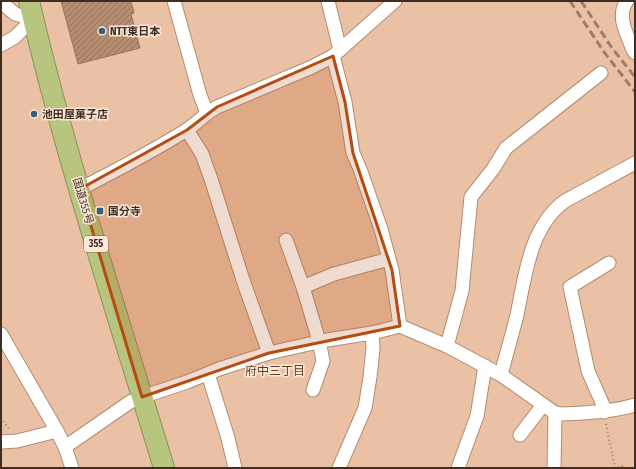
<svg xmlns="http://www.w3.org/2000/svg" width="636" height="469" font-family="'Fira Sans Condensed','Noto Sans JP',sans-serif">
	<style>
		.building { fill: url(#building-hatch); stroke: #9c765b }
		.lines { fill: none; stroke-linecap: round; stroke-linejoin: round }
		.minor-casing { stroke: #b38d71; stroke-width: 15 }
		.highway-casing { stroke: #8d905e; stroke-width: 22 }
		.path { stroke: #a58670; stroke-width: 2.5; stroke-dasharray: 1 3; stroke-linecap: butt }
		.minor { stroke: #fff; stroke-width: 13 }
		.highway { stroke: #b7c57e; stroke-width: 20 }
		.rail { stroke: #9c7e69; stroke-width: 3; stroke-dasharray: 8 4; stroke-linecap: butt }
		.marked { fill: #b54c13; fill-opacity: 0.2; stroke: #b54c13; stroke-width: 3; stroke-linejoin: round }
		.poi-dot { fill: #316280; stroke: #fce7d8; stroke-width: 1.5 }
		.labels { text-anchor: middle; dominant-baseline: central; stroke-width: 3; stroke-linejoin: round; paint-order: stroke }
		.shield { fill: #fce7d8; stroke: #776659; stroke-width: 1 }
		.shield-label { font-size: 10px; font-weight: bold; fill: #3e2e22 }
		.poi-label { font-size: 11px; font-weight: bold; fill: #3e2e22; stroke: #fce7d8; text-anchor: start }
		.street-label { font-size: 11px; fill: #3e2e22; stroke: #fce7d8 }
		.neighbourhood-label { font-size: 12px; fill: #603f25; stroke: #fce7d8 }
	</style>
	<defs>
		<pattern id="building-hatch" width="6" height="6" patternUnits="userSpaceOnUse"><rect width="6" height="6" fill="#b48d72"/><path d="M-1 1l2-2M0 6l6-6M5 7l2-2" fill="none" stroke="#94745d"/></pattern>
	</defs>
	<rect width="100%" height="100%" fill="#eac1a4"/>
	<polygon class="building" points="61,1 131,1 134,13 131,14 140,48 78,64"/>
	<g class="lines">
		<g class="minor-casing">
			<g id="minor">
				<polyline points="174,1 200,95 207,113"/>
				<polyline points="328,1 340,50"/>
				<path d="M 627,1 C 616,16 627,34 633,50 L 635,53"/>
				<polyline points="1,2 15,14 33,19 15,37 1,45"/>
				<polyline points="333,56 345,102 353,153 360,169 381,229 392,270 400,326"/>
				<polyline points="187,130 202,154 211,179 244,283 269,353"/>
				<path d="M 80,189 C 115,171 151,152 185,131 C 197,124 204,114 217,107 L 312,67 L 333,56 L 395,1"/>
				<polyline points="286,240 303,287 319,341 323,361 313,390"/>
				<polyline points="303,287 334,274 389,259"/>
				<polyline points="1,334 57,431"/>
				<polyline points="447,346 462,291 471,197 493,169 506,148 601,73"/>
				<polyline points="208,374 228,438 235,468"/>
				<path d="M 501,375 C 506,355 512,335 517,315 C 525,276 530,226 565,201 L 635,163"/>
				<polyline points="604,412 603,405 588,371 570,287 609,263"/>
				<polyline points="520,435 543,405"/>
				<path d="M 1,442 L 17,441 L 57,431 L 65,447 L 130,402 L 142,397 L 187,382 L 219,369 L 269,353 L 327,340 L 372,333 L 400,326 L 447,346 L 501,375 L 555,413 L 561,414 C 586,413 611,412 635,405"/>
				<polyline points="65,447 72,468"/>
				<polyline points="339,468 365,408 370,377 373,349 372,333"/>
				<polyline points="458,468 477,416 485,366"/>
				<polyline points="554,468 555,413"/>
			</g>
		</g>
		<g class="highway-casing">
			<path id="highway" d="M 29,1 C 66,159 117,313 164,468"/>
		</g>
		<g class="path">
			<polyline points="1,418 9,429"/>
			<polyline points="606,424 615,468 622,466 623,468"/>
		</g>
		<use href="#minor" class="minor"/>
		<use href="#highway" class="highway"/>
		<g class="rail">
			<polyline points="570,1 604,52 635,92"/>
			<polyline points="581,1 612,48 635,77"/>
		</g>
	</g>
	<path class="marked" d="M 333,56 L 345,102 L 353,153 L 392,270 L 400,326 L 269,353 L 142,397 L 80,189 L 187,130 L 217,107 Z"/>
	<g class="poi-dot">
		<circle cx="102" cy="31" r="4"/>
		<circle cx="34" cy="114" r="4"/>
		<rect x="96" y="207" width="8" height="8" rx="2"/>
	</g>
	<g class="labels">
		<rect class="shield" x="84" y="236" width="24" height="16" rx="3"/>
		<g class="shield-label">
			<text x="96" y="244">355</text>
		</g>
		<g class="poi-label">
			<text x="110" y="31">NTT東日本</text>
			<text x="42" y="114">池田屋菓子店</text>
			<text x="108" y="211">国分寺</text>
		</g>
		<g class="street-label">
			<text transform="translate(83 201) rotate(74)">国道355号</text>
		</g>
		<g class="neighbourhood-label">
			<text x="275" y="371">府中三丁目</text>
		</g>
	</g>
	<rect width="636" height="469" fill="none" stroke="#3e2e22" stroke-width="4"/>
</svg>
